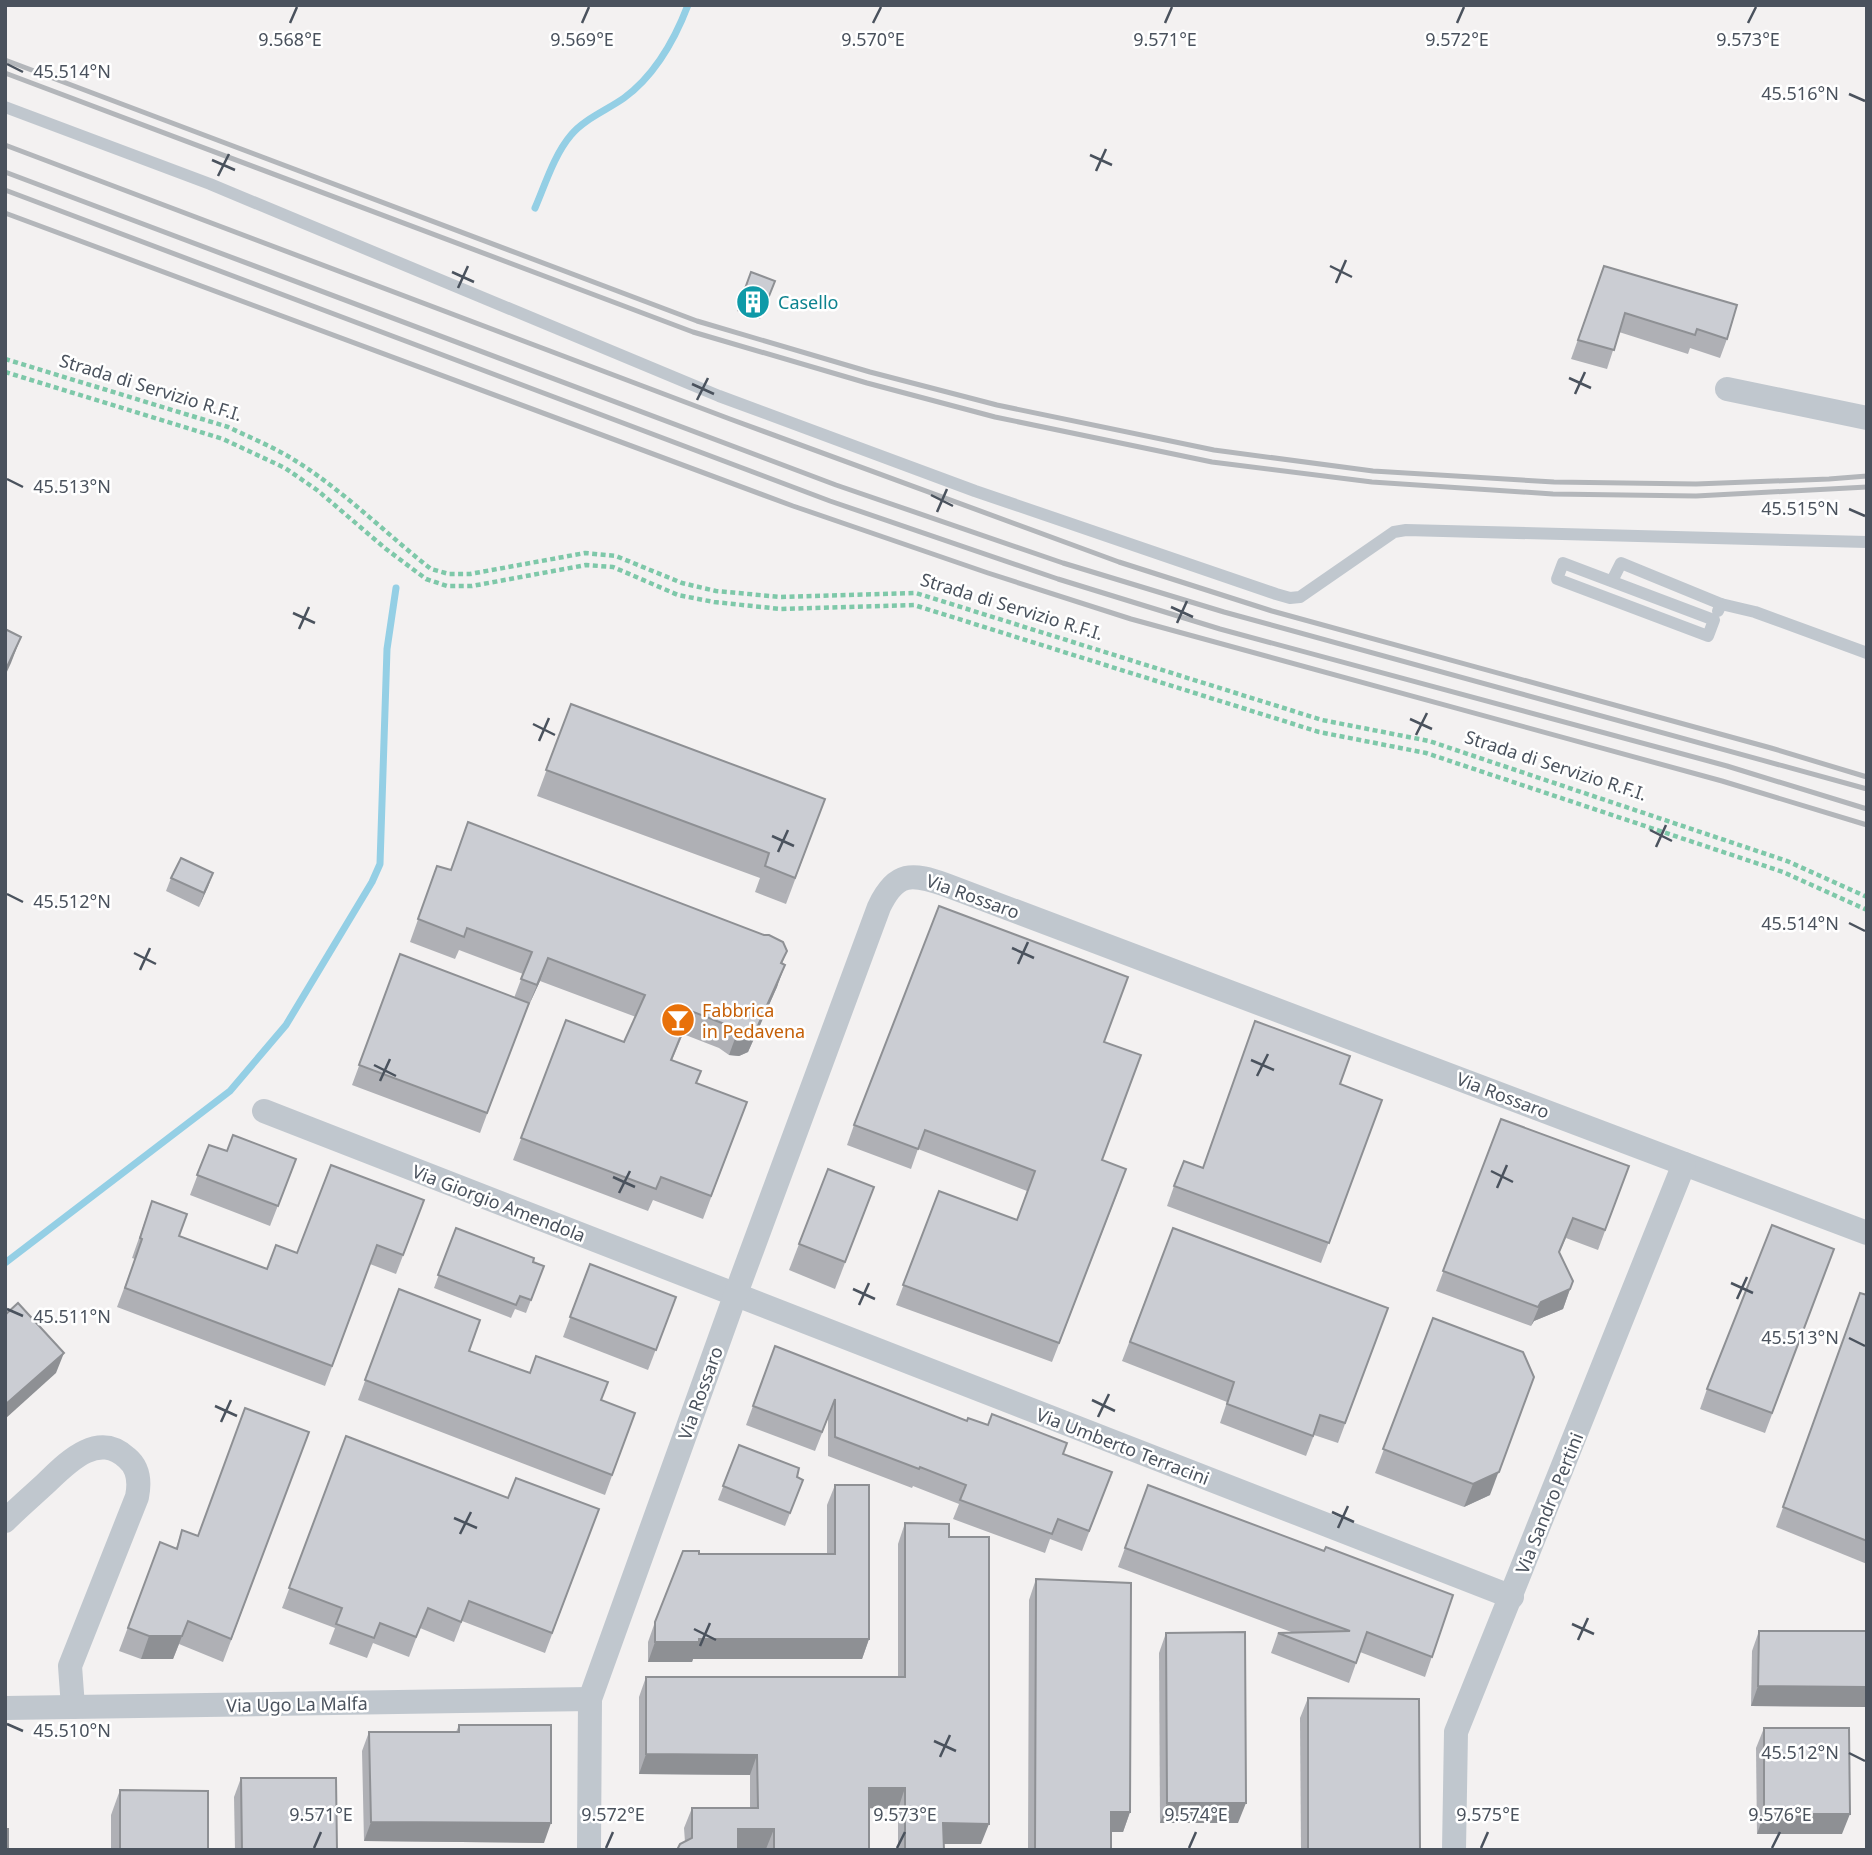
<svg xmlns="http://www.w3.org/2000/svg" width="1872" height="1855" font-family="'Noto Sans',sans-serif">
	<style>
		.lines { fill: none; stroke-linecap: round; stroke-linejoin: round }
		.stream { stroke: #94cfe5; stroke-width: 7 }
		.path { stroke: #7ec8a9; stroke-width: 4.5; stroke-dasharray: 5 3.5; stroke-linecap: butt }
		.service { stroke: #c0c7ce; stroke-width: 12 }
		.minor { stroke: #c0c7ce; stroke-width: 24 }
		.rail { stroke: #b3b6ba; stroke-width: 5 }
		.wall { fill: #afb0b5 }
		.shaded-wall { fill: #8e9094 }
		.building { fill: #cbcdd3; stroke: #8e9094; stroke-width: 2 }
		.ticks { fill: none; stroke: #4a525d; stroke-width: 2.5 }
		.labels { text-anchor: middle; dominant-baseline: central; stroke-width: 5; stroke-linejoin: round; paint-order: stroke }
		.culture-label { font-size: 18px; fill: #0d838f; stroke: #fff; text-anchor: start }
		.street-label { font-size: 18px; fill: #4a525d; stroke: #fff }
		.food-label { font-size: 18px; fill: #c56008; stroke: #fff; text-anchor: start }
		.ticks-label { font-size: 18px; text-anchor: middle; fill: #4a525d; stroke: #fff; stroke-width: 5; stroke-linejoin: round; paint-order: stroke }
	</style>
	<rect width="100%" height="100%" fill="#f3f1f1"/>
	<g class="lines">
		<g class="stream">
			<path d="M 535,208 C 545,185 554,155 571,135 C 584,119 607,110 624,98 C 654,76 675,39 688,5"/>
			<polyline points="5,1263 230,1091 286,1025 372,882 380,864 387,649 396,588"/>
		</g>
		<g class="path">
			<path d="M 5,359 L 228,427 C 249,437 271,446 291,458 C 341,488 385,533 431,569 L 449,574 L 470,574 L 585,553 L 616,556 L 682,583 L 716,591 L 781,597 L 916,593 L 1322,720 L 1429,741 L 1787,861 L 1867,897"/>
			<polyline points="5,372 223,439 285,468 317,490 386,549 426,579 447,586 472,586 586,565 613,567 678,595 714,602 781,609 914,605 1319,732 1426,753 1783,872 1867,910"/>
		</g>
		<g class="service">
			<polyline points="5,107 210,184 719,396 975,491 1276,594 1290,598 1300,597 1394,532 1406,530 1867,542"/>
			<polygon points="1563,563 1714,620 1708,636 1557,579"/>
			<polyline points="1612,581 1621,563 1721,604 1718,611"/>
			<polyline points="1721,604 1755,612 1867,653"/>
		</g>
		<g class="minor">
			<polyline points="1727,389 1867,418"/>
			<polyline points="264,1111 1512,1597"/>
			<path d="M 5,1521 C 18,1508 32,1496 45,1484 C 66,1464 97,1430 127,1458 C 139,1468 140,1482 137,1497 L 70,1666 L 73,1707"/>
			<polyline points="5,1708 590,1699"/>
			<path d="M 589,1850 L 590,1699 L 735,1296 L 879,907 C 896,871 912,873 946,885 L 1867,1233"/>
			<polyline points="1454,1850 1456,1732 1684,1164"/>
		</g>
		<g class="rail">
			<polyline points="5,60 697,321 870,372 997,405 1214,450 1373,471 1554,482 1696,484 1829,479 1867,476"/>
			<polyline points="5,73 693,332 867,383 995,417 1212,462 1372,482 1553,494 1696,496 1867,487"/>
			<polyline points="5,145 730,419 1119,562 1272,611 1771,748 1867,777"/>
			<polyline points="5,172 836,485 1063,563 1224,612 1867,789"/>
			<polyline points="5,190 830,501 1058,579 1220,629 1727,766 1867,809"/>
			<polyline points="5,213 793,506 988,573 1131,619 1722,781 1867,825"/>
		</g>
	</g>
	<g class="wall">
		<polygon points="1604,266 1727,339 1720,358 1690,348 1688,354 1619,332 1607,369 1571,359"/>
		<polygon points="751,272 775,281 760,319 737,311"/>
		<polygon points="571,704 825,799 786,904 755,892 760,878 537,796"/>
		<polygon points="437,866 451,870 787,951 782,964 777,987 748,1052 739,1056 729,1055 719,1048 683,1034 672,1060 697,1083 747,1102 703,1219 653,1200 648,1211 513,1160 566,1020 624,1042 636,1017 540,981 528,1007 527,1007 480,1133 352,1085 400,954 514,998 523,974 459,950 455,959 410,942"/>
		<polygon points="213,873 199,907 166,891 171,878"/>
		<polygon points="1104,1042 1102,1160 1119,1189 1052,1362 896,1305 939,1191 1017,1220 1027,1191 918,1149 911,1169 847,1145 854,1125"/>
		<polygon points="1340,1084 1382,1100 1321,1263 1167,1206 1174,1186"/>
		<polygon points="1501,1119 1629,1166 1598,1250 1566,1238 1559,1253 1573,1281 1563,1309 1534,1321 1531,1326 1436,1291"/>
		<polygon points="209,1145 227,1151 296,1159 270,1226 190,1195"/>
		<polygon points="874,1187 835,1289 789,1270 799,1244"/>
		<polygon points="424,1200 396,1274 370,1264 325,1386 117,1307 135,1259 132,1258 152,1201 179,1236 267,1269 297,1253"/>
		<polygon points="456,1228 544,1266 526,1313 515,1309 511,1318 434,1288"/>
		<polygon points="1173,1228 1388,1308 1338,1443 1314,1435 1306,1456 1220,1423 1227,1402 1122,1361"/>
		<polygon points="1834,1249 1765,1433 1700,1409 1707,1389"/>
		<polygon points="590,1264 676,1297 648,1370 563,1337"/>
		<polygon points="399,1289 469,1351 635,1413 605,1495 358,1400"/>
		<polygon points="1860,1293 1867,1295 1867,1564 1776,1527"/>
		<polygon points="1433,1318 1490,1495 1464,1507 1375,1473"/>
		<polygon points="775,1346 967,1421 1112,1472 1082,1551 1050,1539 1045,1553 953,1519 959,1504 913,1486 912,1488 828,1456 828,1418 815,1451 746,1425"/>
		<polygon points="309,1432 223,1662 179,1644 173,1659 141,1659 119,1651 160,1542 176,1548 182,1530 198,1536"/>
		<polygon points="346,1436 508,1498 599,1509 545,1653 462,1621 454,1642 420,1628 409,1657 373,1643 367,1658 329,1644 335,1628 282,1608"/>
		<polygon points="739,1445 803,1480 785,1526 718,1500"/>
		<polygon points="835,1485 869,1639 862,1659 693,1659 692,1662 648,1662 648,1642 655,1622 699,1554 827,1554 827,1505"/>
		<polygon points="1148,1485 1324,1551 1453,1595 1425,1677 1360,1652 1349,1683 1271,1653 1278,1633 1294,1633 1118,1567"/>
		<polygon points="905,1523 949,1537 981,1844 944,1844 944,1850 898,1850 898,1809 869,1808 869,1850 766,1850 685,1842 684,1828 692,1808 750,1808 750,1775 639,1774 639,1697 646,1677 898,1677 898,1544"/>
		<polygon points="1036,1579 1130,1812 1123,1832 1111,1832 1111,1850 1028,1850 1029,1600"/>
		<polygon points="1759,1631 1867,1631 1867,1707 1751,1706 1752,1651"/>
		<polygon points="1166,1633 1238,1823 1160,1823 1159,1653"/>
		<polygon points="1308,1698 1420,1850 1301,1850 1300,1718"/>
		<polygon points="459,1725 544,1843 364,1841 362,1751 369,1732 456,1732"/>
		<polygon points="1764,1728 1842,1834 1757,1834 1756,1748"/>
		<polygon points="241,1778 337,1850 235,1850 234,1797"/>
		<polygon points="120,1790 208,1850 111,1850 111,1815"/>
	</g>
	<g class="shaded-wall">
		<polygon points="21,637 11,663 5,676 6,669"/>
		<polygon points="213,873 208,887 199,907 204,893"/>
		<polygon points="548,958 540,981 528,1007 537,985"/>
		<polygon points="785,965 777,987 748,1052 739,1056 729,1055 737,1033"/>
		<polygon points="1570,1289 1563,1309 1534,1321 1531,1326 1541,1302"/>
		<polygon points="64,1353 56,1373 5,1419 6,1404"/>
		<polygon points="1525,1401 1490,1495 1464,1507 1473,1484"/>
		<polygon points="188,1621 173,1659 141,1659 149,1636"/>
		<polygon points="699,1639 869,1639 862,1659 693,1659 692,1662 648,1662 655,1642"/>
		<polygon points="1758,1686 1867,1687 1867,1707 1751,1706"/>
		<polygon points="646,1754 757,1755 750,1775 639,1774"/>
		<polygon points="869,1788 905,1788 898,1809 862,1808"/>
		<polygon points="1167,1803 1246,1803 1238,1823 1160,1823"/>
		<polygon points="1111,1812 1130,1812 1123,1832 1104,1832"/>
		<polygon points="1764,1814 1850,1814 1842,1834 1757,1834"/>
		<polygon points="371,1822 551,1823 544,1843 364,1841"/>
		<polygon points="943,1823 989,1824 981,1844 936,1844"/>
		<polygon points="738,1829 774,1829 766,1849 730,1849"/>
	</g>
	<g class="building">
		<polygon points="1604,266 1737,305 1727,339 1697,329 1695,335 1625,313 1614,350 1578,340"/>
		<polygon points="751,272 775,281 765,306 742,297"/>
		<polygon points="5,629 21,637 6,669 5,668"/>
		<polygon points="571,704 825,799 795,878 765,866 769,853 546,770"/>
		<polygon points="468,822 764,935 769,935 783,942 787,951 781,963 785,965 756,1030 747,1034 737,1033 727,1025 691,1011 671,1060 701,1071 696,1083 747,1102 711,1196 661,1177 656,1189 521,1138 566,1020 624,1042 645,995 548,958 537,985 521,979 532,952 467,928 464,937 418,919 437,866 451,870"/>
		<polygon points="181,858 213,873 204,893 171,878"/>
		<polygon points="939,906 1128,977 1104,1042 1141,1055 1102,1160 1126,1169 1059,1343 903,1285 939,1191 1017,1220 1035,1171 925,1130 918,1149 854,1125"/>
		<polygon points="400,954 529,1003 487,1113 359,1065"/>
		<polygon points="1255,1021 1350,1056 1340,1084 1382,1100 1329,1243 1174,1186 1184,1161 1203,1168"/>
		<polygon points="1501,1119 1629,1166 1605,1230 1573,1218 1559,1252 1573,1281 1570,1289 1541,1302 1538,1307 1443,1271"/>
		<polygon points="233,1135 296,1159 278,1206 197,1175 209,1145 227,1151"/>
		<polygon points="331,1165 424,1200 403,1255 377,1245 332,1366 125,1288 142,1239 140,1238 152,1201 187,1214 179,1236 267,1269 276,1245 297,1253"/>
		<polygon points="828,1169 874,1187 845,1262 799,1244"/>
		<polygon points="1772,1225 1834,1249 1772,1413 1707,1389"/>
		<polygon points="456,1228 534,1258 533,1262 544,1266 531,1300 520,1296 516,1305 438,1275"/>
		<polygon points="1173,1228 1388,1308 1345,1423 1320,1415 1313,1436 1227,1404 1234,1382 1130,1342"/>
		<polygon points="590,1264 676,1297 656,1350 570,1317"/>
		<polygon points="399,1289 480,1320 469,1351 530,1373 536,1356 608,1382 601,1400 635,1413 612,1475 365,1380"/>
		<polygon points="1860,1293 1867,1295 1867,1541 1783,1507"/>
		<polygon points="18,1303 64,1353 6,1404 5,1403 5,1315"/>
		<polygon points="1433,1318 1523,1352 1534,1377 1499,1472 1473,1484 1383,1449"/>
		<polygon points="775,1346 967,1421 968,1418 988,1425 992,1414 1067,1443 1063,1454 1112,1472 1089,1531 1058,1519 1052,1534 960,1500 966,1485 920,1467 919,1469 835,1437 835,1399 822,1432 753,1406"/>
		<polygon points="245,1408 309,1432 231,1639 188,1621 182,1636 149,1636 128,1628 160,1542 177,1549 182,1530 198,1536"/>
		<polygon points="346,1436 508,1498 516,1478 599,1509 552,1633 469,1601 461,1622 428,1608 416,1637 380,1623 374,1638 336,1624 342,1608 289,1588"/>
		<polygon points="739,1445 799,1468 797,1477 803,1480 790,1513 723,1486"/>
		<polygon points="835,1485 869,1485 869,1639 699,1639 699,1642 655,1642 655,1622 683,1551 699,1551 699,1554 835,1554"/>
		<polygon points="1148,1485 1324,1551 1326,1547 1453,1595 1432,1657 1367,1632 1356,1663 1278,1633 1350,1631 1125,1548"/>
		<polygon points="905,1523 949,1524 949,1537 989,1537 989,1824 943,1823 944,1850 905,1850 905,1788 869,1788 869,1850 774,1850 774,1829 738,1829 738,1850 677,1850 680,1844 692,1838 692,1808 758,1808 757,1755 646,1754 646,1677 905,1677"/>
		<polygon points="1036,1579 1131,1583 1130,1812 1111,1812 1111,1850 1035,1850"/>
		<polygon points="1759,1631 1867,1631 1867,1687 1758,1686"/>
		<polygon points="1245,1632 1246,1803 1167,1803 1166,1633"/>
		<polygon points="1308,1698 1419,1699 1420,1850 1308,1850"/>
		<polygon points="459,1725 551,1725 551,1823 371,1822 369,1732 459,1732"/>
		<polygon points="1764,1728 1849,1728 1850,1814 1764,1814"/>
		<polygon points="241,1778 336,1778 337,1850 242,1850"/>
		<polygon points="120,1790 208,1791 208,1850 120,1850"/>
		<rect x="5" y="1829" width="3" height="21"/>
	</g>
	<path class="ticks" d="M 290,23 L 297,7M 582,23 L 589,7M 873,23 L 881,7M 1165,23 L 1172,7M 1457,23 L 1464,7M 1748,23 L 1756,7M 7,64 L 23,72M 1849,94 L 1865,101M 1090,155 L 1112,165M 212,160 L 235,170M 1096,171 L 1106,149M 218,176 L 229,154M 1330,266 L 1352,277M 452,272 L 474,282M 1336,283 L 1346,260M 458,288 L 468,266M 1569,378 L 1591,388M 692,384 L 714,394M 1575,394 L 1585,372M 697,400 L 708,378M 7,479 L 23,487M 931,495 L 953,506M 1849,509 L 1865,516M 937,512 L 947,489M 1171,607 L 1193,617M 293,613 L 315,623M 1177,623 L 1187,601M 299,629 L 309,607M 1410,719 L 1432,729M 533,724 L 555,735M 1416,735 L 1427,713M 539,741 L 549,718M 1650,830 L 1672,841M 772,836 L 794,846M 1656,847 L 1666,825M 778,852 L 788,830M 7,894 L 23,902M 1849,923 L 1865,931M 1012,948 L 1034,958M 134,953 L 156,964M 1018,964 L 1028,942M 140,970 L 150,948M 1251,1060 L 1274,1070M 374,1065 L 396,1076M 1257,1076 L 1268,1054M 380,1081 L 390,1059M 1491,1171 L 1513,1182M 613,1177 L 635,1187M 1497,1188 L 1507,1165M 619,1193 L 630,1171M 1731,1283 L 1753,1293M 853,1289 L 875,1299M 1737,1299 L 1747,1277M 859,1305 L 869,1283M 7,1309 L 23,1316M 1849,1338 L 1865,1346M 1092,1400 L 1115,1411M 215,1406 L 237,1416M 1098,1417 L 1109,1394M 221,1422 L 231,1400M 1332,1512 L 1354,1522M 454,1518 L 477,1528M 1338,1528 L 1348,1506M 460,1534 L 471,1512M 1572,1624 L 1594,1634M 694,1629 L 716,1640M 1578,1640 L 1588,1618M 700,1646 L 710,1623M 7,1724 L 23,1731M 934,1741 L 956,1751M 1849,1753 L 1865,1761M 940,1757 L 950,1735M 314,1848 L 321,1832M 606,1848 L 613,1832M 897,1848 L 905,1832M 1189,1848 L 1196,1832M 1481,1848 L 1488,1832M 1772,1848 L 1780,1832"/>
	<defs>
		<g id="building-disc" transform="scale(1.75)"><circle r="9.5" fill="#0f9aa8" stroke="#fff"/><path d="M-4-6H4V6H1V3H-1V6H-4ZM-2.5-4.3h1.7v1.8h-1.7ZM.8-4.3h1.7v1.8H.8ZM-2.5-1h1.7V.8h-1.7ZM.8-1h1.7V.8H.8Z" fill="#fff"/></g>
		<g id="bar-disc" transform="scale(1.75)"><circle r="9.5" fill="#e8710a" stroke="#fff"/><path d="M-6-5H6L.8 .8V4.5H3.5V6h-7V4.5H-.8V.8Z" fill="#fff"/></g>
	</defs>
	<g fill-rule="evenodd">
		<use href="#building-disc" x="753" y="302"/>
		<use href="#bar-disc" x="678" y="1020"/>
	</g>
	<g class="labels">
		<g class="culture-label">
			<text x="778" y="302">Casello</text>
		</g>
		<g class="street-label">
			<text transform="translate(151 387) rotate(17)">Strada di Servizio R.F.I.</text>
			<text transform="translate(1012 606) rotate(17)">Strada di Servizio R.F.I.</text>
			<text transform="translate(1556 765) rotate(18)">Strada di Servizio R.F.I.</text>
			<text transform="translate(973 896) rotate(20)">Via Rossaro</text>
			<text transform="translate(1503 1095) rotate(21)">Via Rossaro</text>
			<text transform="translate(499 1203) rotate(21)">Via Giorgio Amendola</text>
			<text transform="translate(700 1393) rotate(-70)">Via Rossaro</text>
			<text transform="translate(1123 1446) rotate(21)">Via Umberto Terracini</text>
			<text transform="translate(1549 1503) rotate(-68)">Via Sandro Pertini</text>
			<text transform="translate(297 1704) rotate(-1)">Via Ugo La Malfa</text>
		</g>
		<g class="food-label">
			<text x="702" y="1010">Fabbrica<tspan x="702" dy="21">in Pedavena</tspan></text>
		</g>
	</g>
	<g class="ticks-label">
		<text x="290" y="46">9.568°E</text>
		<text x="582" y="46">9.569°E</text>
		<text x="873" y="46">9.570°E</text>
		<text x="1165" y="46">9.571°E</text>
		<text x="1457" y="46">9.572°E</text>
		<text x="1748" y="46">9.573°E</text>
		<text x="72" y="78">45.514°N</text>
		<text x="1800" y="100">45.516°N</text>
		<text x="72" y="493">45.513°N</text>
		<text x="1800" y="515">45.515°N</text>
		<text x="72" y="908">45.512°N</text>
		<text x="1800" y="930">45.514°N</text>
		<text x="72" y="1323">45.511°N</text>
		<text x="1800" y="1344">45.513°N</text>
		<text x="72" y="1737">45.510°N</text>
		<text x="1800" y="1759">45.512°N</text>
		<text x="321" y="1821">9.571°E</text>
		<text x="613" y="1821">9.572°E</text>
		<text x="905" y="1821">9.573°E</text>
		<text x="1196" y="1821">9.574°E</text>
		<text x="1488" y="1821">9.575°E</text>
		<text x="1780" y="1821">9.576°E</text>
	</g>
	<rect width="1872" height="1855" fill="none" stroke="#4a525d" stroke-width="14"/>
</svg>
